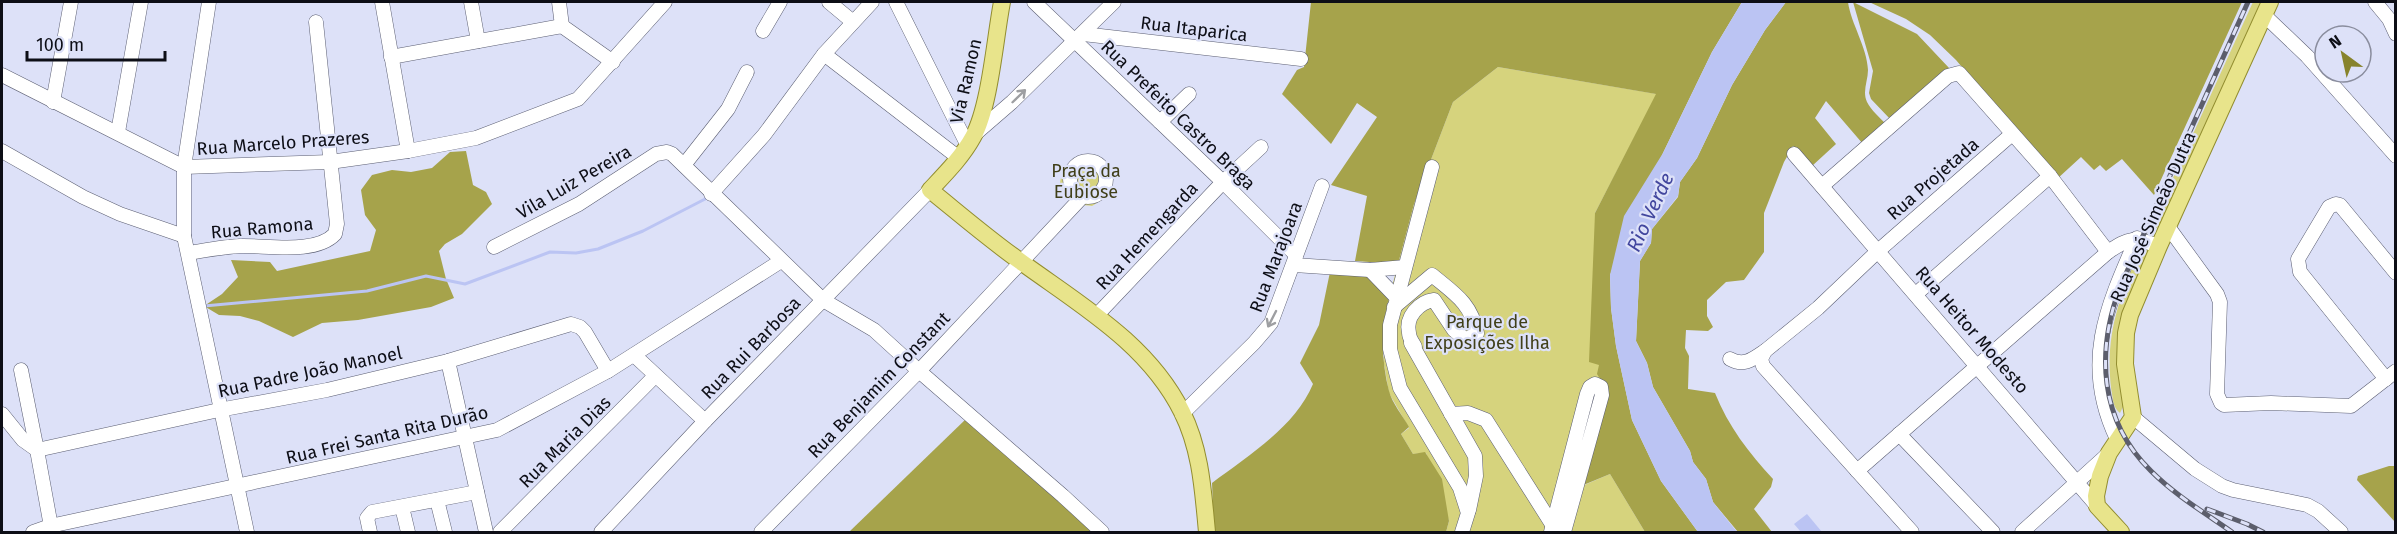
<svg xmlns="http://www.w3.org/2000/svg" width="2397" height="534" font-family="'Fira Sans',sans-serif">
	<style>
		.green { fill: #d6d37d }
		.forest { fill: #a6a34b }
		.water { fill: #bbc4f3 }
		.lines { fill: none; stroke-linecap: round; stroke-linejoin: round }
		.stream { stroke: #bbc4f3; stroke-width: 3 }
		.minor-casing { stroke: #5c5f73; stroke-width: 15 }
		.major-casing { stroke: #928d2f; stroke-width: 18 }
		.minor { stroke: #fff; stroke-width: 14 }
		.major { stroke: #e8e48b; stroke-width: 16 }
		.rail-casing { stroke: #5c5e6c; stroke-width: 5 }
		.rail { stroke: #dde1f8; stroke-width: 3; stroke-dasharray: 9; stroke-linecap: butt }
		.oneway { stroke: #9e9fa2 }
		.labels { text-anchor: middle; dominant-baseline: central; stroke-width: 4.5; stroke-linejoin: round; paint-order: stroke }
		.street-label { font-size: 18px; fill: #0d0e16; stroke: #dde1f8 }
		.park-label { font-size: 18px; fill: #403f19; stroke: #dde1f8 }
		.water-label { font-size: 20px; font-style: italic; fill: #42469e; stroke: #dde1f8 }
	</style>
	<rect width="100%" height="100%" fill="#dde1f8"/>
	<g class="green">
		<polygon points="2253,2 2268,2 2162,224 2147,235"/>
		<polygon points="1498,67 1657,94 1595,213 1599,365 1607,389 1582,486 1610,474 1645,532 1446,532 1449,521 1426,453 1413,454 1401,434 1409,428 1389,393 1384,364 1384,316 1414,204 1453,102"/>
		<path d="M 1083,158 C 1119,159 1123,190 1092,206 C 1083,205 1070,204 1064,196 C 1053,181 1067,161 1083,158 Z"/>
		<path d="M 2146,244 L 2150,251 L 2125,312 L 2124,405 L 2120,413 C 2112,407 2113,397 2111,388 C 2105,331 2120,299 2140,247 Z"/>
	</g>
	<g class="forest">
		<polygon points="1311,2 1742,2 1712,52 1663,153 1610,275 1611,308 1616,346 1632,420 1661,481 1698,532 1645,532 1610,474 1581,486 1607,389 1597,374 1599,365 1589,362 1595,213 1656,94 1498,67 1453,102 1414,204 1398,264 1355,261 1367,196 1331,185 1377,117 1357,103 1331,144 1282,94 1297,70 1304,67"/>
		<path d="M 1786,2 L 1848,2 C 1851,24 1867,47 1868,70 C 1868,81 1862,91 1867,102 C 1871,110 1880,118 1886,124 L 1863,144 L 1826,101 L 1815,118 L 1836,144 L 1812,166 L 1793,146 L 1784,162 L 1764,213 L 1764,252 L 1744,280 L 1726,282 L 1707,300 L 1707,316 L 1713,327 L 1708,331 L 1686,330 L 1685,348 L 1689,356 L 1688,389 L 1715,393 C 1728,426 1749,453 1773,479 L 1771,487 L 1754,509 L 1772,532 L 1738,532 L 1713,502 L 1706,479 L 1693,462 L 1690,451 L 1653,387 L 1647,363 L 1636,341 L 1640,261 L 1651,243 L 1652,229 L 1678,197 L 1680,182 L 1697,158 L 1732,85 L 1765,30 Z"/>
		<polygon points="1853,2 1917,34 1950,69 1891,120 1871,99 1869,93 1873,71"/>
		<polygon points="1869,2 2242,2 2154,195 2122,159 2106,171 2100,165 2094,170 2081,157 2057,179 1956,60 1930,35 1906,19"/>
		<polygon points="466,151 473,185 486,192 492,204 462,234 445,244 439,251 446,279 454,298 431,307 358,320 322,323 293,337 259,321 240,316 219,315 204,306 222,294 238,277 231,260 270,262 277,271 370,251 376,230 365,215 361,190 372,175 392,170 411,172 432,168 450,152"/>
		<path d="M 1330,272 L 1369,273 L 1389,298 C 1381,327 1381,361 1389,391 C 1392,403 1403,416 1409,427 L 1401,434 L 1413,454 L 1425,452 L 1442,479 L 1449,521 L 1446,532 L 1214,532 L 1212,483 C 1248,456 1295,427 1313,384 L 1300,363 L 1319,325 Z"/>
		<polygon points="967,418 1094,532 849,532"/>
		<polygon points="2389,466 2395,466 2395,522 2357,480 2358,476"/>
	</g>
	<g class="water">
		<polygon points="1742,2 1786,2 1765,30 1732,85 1697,158 1680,182 1678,196 1652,229 1651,243 1640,261 1636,341 1647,363 1653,387 1690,451 1693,462 1706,479 1713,502 1737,532 1698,532 1661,481 1632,420 1616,346 1611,308 1610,275 1624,216 1663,153 1712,52"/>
		<polygon points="1807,514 1822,532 1801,532 1794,524"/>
	</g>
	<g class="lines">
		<polyline class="stream" points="204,306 367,291 426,276 465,284 550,252 576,253 598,249 643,231 709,197"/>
		<g class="minor-casing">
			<g id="minor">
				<polyline points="209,2 184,167 184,236 247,532"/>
				<polyline points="382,2 408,151"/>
				<polyline points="471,2 478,41"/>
				<polyline points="559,2 562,26"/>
				<polyline points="829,2 853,22"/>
				<polyline points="896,2 968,146"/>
				<polyline points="1034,2 1223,182 1296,255"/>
				<polyline points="2375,2 2389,19 2396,34"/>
				<polyline points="2264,15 2307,56 2396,156"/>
				<polyline points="763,31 780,2"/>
				<polyline points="1083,34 1301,59"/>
				<polyline points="824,54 959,158"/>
				<polyline points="391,57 562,26 613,62"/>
				<polyline points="2,75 184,167 330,162 408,151 476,138 578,99 665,2"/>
				<polyline points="53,102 71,2"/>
				<polyline points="1160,122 1189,94"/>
				<polyline points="118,132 141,2"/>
				<polyline points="975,134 1012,102 1114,2"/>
				<polyline points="2,151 83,197 120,214 184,236"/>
				<polyline points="1794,154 2097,506"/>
				<circle cx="1088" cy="179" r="18"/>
				<polyline points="684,165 728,109 747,72"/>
				<polyline points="1432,167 1390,325 1390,349 1400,388 1460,488 1468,513 1462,532"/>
				<polyline points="1822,186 1948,76 1959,73 2050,176 2108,252"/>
				<polyline points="711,194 764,135 824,54 872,2"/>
				<polyline points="2169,228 2217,294 2220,302 2217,394 2221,403 2224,405 2271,403 2351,406 2396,371"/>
				<polyline points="494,247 579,204 656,154 667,152 672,154 823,300 874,330 919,371 1063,496 1102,532"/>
				<path d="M 189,253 C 206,250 222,247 240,246 C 266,245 315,255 335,234 L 337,224 L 316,22"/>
				<polyline points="1294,265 1370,270 1405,267"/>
				<polyline points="1370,270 1396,297"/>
				<polyline points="1916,294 2050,176"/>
				<path d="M 1394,307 L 1432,275 C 1455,294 1471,303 1477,333 L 1466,340 L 1454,330 L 1434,300 C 1419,302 1405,317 1409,333 C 1409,338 1413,343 1415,347"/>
				<polyline points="1097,315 1223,182 1261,147"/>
				<polyline points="1411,343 1475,456 1476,476 1469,510"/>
				<polyline points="634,355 705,421"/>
				<path d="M 1730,359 C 1744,367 1753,359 1765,351"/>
				<polyline points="448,361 486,532"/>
				<polyline points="21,370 37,450 219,410 327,390 448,361 571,324 580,327 585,332 608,371"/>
				<polyline points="2386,379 2300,272 2298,259 2329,207 2336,204 2340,205 2396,273"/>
				<polyline points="2,414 23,440 37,450 52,532"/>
				<polyline points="1182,414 1254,343 1271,323 1322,186"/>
				<polyline points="1451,414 1468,413 1486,420 1555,529"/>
				<polyline points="2133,417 2195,469 2222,486 2233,490 2307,505 2318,511 2341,532"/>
				<polyline points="1899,434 1993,532"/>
				<path d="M 2117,439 C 2081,364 2106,308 2137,238"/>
				<path d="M 1857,471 L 2108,252 C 2130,237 2134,237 2159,246"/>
				<polyline points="437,500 445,532"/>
				<polyline points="402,507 408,532"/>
				<polyline points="33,532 50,526 497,430 608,371 781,261"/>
				<polyline points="370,532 367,518 372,512 477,492"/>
				<polyline points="500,532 655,376"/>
				<polyline points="601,532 705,421 930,190"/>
				<polyline points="761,532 919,371 1083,196"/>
				<polyline points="1551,532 1587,394 1590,387 1595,384 1601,387 1602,395 1564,532"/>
				<polyline points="1912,532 1763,366 1761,359 1765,351 1818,308 1878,251 2012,134"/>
				<polyline points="2022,532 2107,455"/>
			</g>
		</g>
		<g class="major-casing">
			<g id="major">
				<path d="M 1002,2 C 995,38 990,106 973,137 C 962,157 946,173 930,190 C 961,215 991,241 1024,264 C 1082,306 1149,345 1182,412 C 1201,450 1203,491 1207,532"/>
				<polyline points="2121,532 2097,506 2096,496 2100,476 2109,453 2133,417 2125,364 2126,333 2130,315 2159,246 2270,2"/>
			</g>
		</g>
		<use href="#minor" class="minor"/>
		<use href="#major" class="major"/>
		<g class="rail-casing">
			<g id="rail">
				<polyline points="2207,509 2247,524 2263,532"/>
				<path d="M 2232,532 C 2205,513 2175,495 2151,471 C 2099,420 2096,352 2120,287 L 2248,2"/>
			</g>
		</g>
		<use href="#rail" class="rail"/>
	</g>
	<defs><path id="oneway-shaft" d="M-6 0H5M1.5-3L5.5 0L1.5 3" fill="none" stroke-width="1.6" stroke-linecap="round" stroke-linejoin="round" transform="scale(1.5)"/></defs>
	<g class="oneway">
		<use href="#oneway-shaft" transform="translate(1019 96) rotate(-44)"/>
		<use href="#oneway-shaft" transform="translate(1272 319) rotate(117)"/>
	</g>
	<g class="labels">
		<g class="street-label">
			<text transform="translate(1194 29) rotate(7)">Rua Itaparica</text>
			<text transform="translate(966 81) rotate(-77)">Via Ramon</text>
			<text transform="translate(1178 115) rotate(44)">Rua Prefeito Castro Braga</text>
			<text transform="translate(283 143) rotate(-4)">Rua Marcelo Prazeres</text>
			<text transform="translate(1933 179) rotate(-41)">Rua Projetada</text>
			<text transform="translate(574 182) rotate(-30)">Vila Luiz Pereira</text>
			<text transform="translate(2153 217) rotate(-66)">Rua José Simeão Dutra</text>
			<text transform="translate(262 228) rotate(-5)">Rua Ramona</text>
			<text transform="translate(1147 236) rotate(-47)">Rua Hemengarda</text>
			<text transform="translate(1276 257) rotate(-69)">Rua Marajoara</text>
			<text transform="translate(1972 330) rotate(49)">Rua Heitor Modesto</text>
			<text transform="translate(751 348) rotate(-46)">Rua Rui Barbosa</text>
			<text transform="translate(310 372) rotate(-12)">Rua Padre João Manoel</text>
			<text transform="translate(879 385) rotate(-46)">Rua Benjamim Constant</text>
			<text transform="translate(387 435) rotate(-13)">Rua Frei Santa Rita Durão</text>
			<text transform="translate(565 442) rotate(-45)">Rua Maria Dias</text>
		</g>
		<g class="park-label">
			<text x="1086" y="171">Praça da<tspan x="1086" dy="21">Eubiose</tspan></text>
			<text x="1487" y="322">Parque de<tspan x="1487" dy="21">Exposições Ilha</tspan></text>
		</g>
		<g class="water-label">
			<text transform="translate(1650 212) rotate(-65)">Rio Verde</text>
		</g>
	</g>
	<rect width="2397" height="534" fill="none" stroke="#0d0e16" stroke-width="6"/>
	<g transform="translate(2343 54) rotate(327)"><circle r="28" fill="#dde1f8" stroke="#8a8d9e" stroke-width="1.5"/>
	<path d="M0-4.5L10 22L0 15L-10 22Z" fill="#87832c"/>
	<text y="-9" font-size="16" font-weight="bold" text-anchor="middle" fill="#0d0e16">N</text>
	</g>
	<path d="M27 51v9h138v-9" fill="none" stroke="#0d0e16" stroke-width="3"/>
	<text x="36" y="51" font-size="18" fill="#0d0e16" stroke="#dde1f8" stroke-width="4.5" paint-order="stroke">100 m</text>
</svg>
